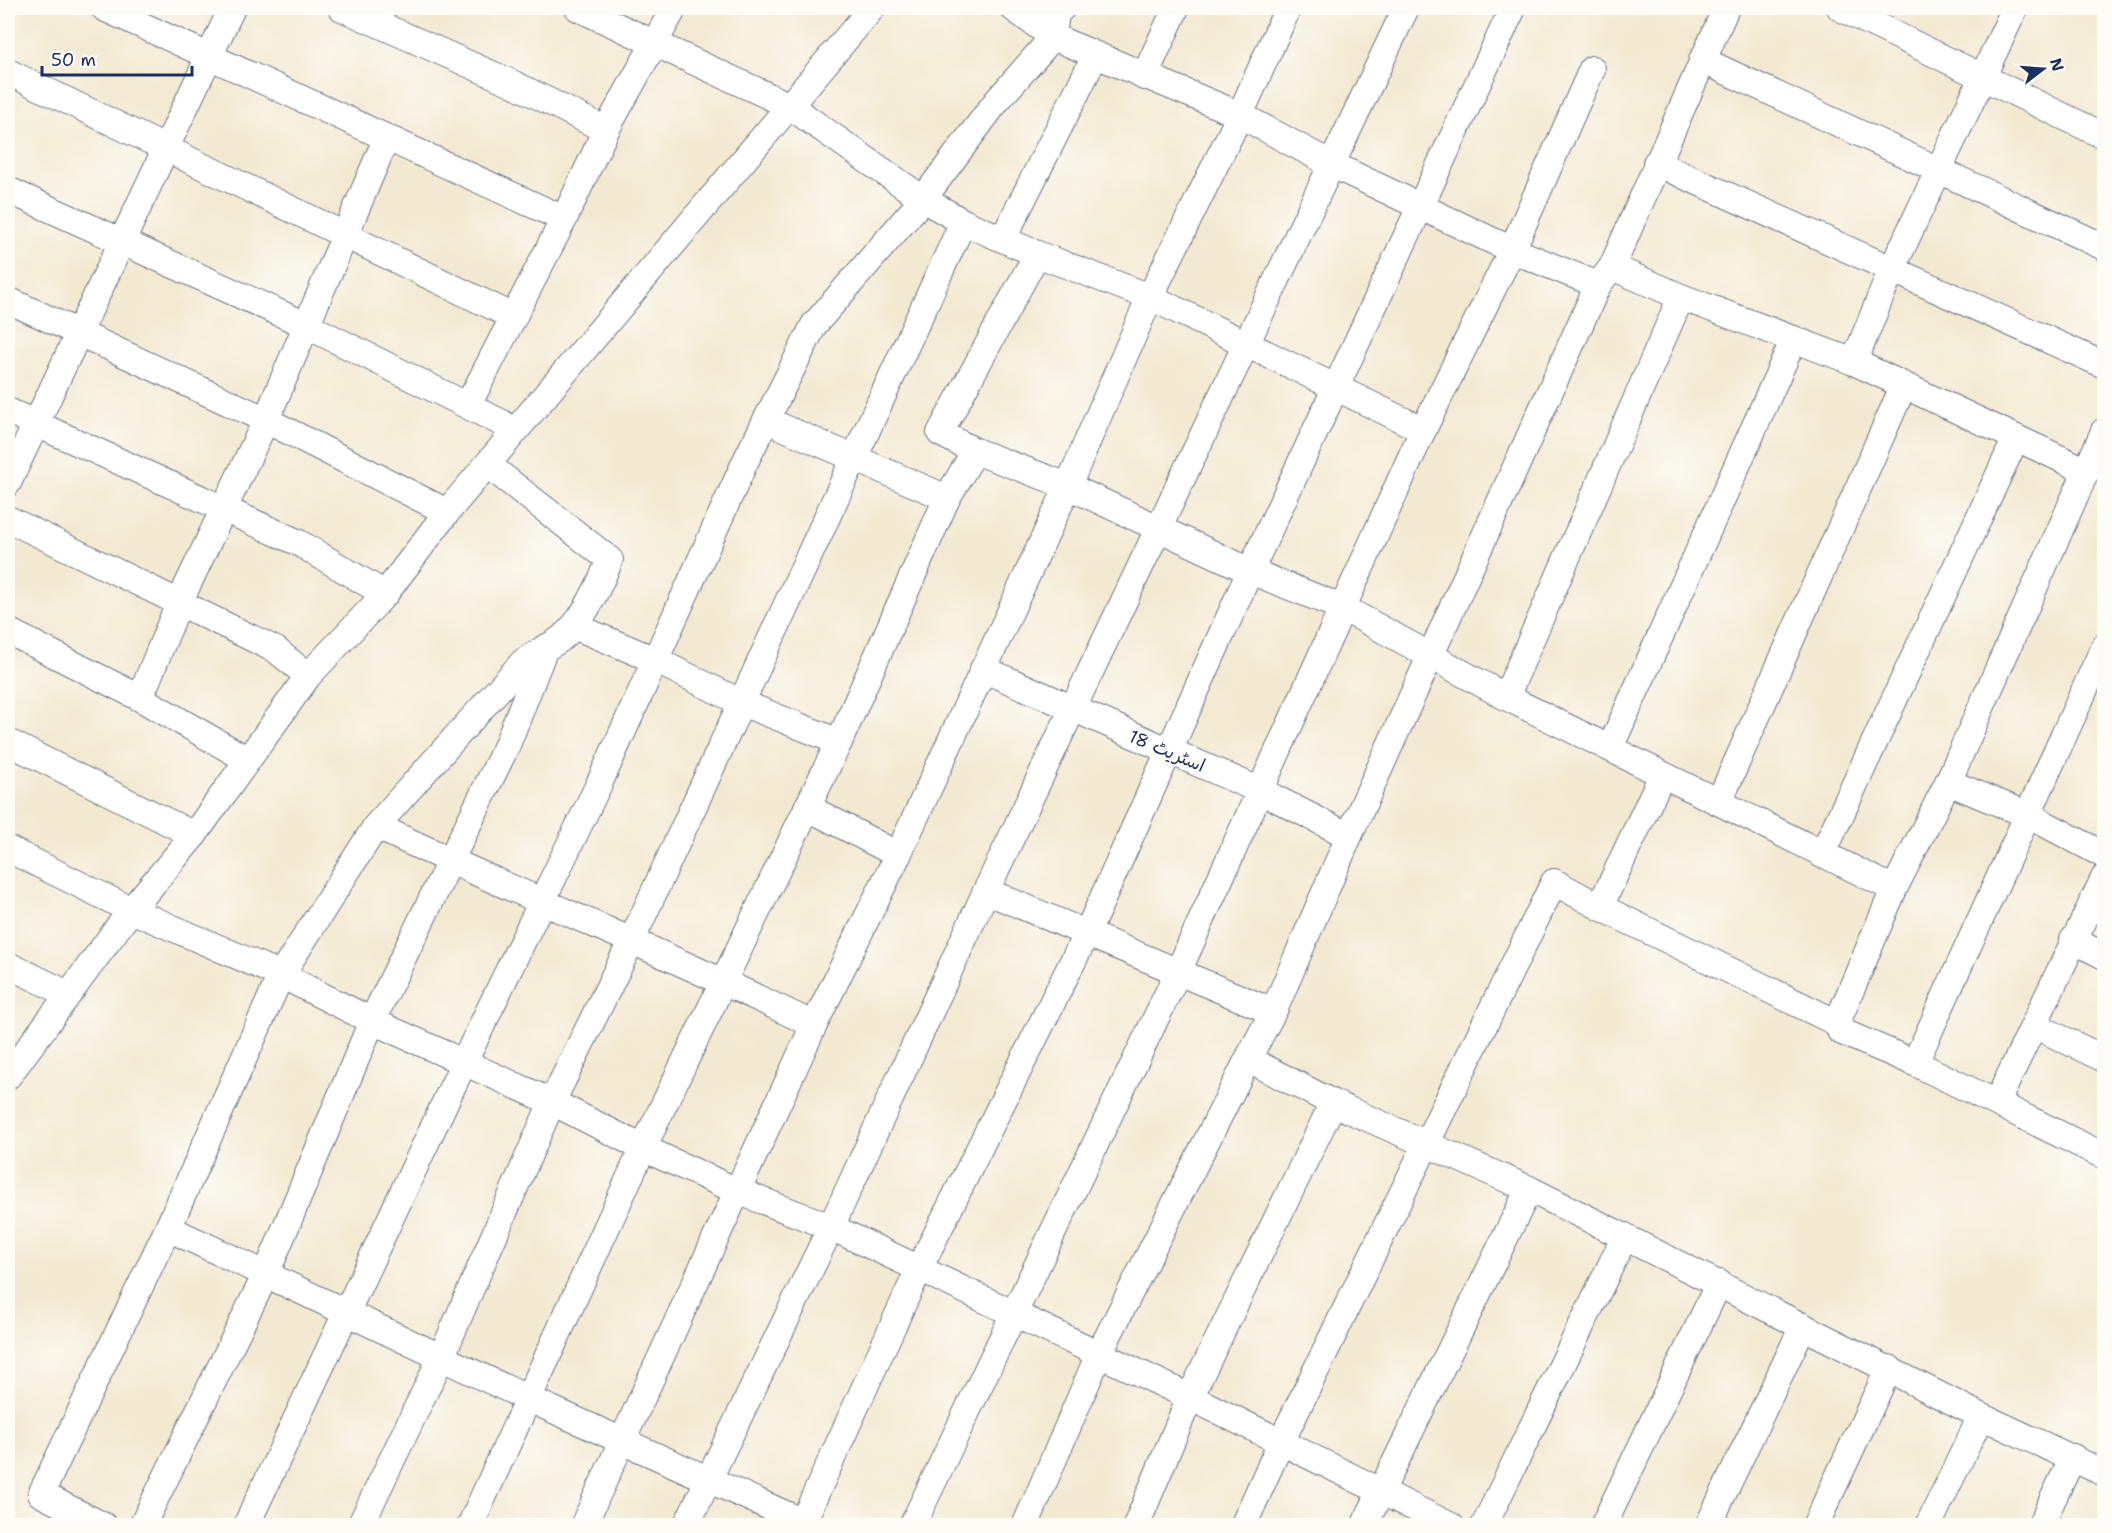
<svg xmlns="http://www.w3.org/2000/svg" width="2112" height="1533" font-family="'Shantell Sans','Playpen Sans Arabic',sans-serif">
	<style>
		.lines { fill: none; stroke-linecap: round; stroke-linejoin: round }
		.minor-casing { stroke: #677086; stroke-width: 28 }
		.minor { stroke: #fff; stroke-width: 26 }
		.labels { text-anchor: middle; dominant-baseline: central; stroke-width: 5; stroke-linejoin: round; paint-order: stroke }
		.street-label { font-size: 18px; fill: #1b2f5e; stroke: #fdfcf7 }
	</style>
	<rect width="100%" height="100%" fill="#fdfcf7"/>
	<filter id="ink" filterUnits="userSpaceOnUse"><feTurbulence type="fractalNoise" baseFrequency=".0167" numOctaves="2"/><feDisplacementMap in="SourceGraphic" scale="12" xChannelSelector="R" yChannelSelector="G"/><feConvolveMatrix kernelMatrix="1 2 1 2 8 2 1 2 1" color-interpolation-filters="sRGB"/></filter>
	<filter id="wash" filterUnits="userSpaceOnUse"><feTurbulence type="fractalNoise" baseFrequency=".008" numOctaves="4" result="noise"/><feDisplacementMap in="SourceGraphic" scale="24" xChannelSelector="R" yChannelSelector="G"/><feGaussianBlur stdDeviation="1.35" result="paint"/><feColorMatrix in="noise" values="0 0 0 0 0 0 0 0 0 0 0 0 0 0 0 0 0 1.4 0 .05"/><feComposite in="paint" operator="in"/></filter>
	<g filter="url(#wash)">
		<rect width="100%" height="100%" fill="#f3e9d1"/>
	</g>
	<g filter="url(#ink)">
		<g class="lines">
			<g class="minor-casing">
				<g id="minor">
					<polyline points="104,8 564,219"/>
					<polyline points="342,8 514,84 606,130"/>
					<polyline points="578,8 788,105 923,199 996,102 1053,37 1056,13 1062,8"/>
					<polyline points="1013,8 1053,37 1240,115 1333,165 1512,250 1598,285"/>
					<polyline points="1726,8 1612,267 1598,285 1349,836 1275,1008 1248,1059 1333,1103 1529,1189 1981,1416 2104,1473"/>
					<polyline points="1840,8 2104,136"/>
					<polyline points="1702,60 2104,247"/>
					<polyline points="8,72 514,317"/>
					<polyline points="1144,77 1176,8"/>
					<polyline points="1656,163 2104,365"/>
					<polyline points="8,190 306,325 502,423"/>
					<polyline points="1003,239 1095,56"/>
					<polyline points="1612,267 1681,297 1854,362 2087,471"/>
					<polyline points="8,300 266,420 447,512"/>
					<polyline points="1854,362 1892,269 2015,8"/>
					<polyline points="468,405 564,219 606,130 674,8"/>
					<polyline points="8,411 299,543 385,594"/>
					<polyline points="766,420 947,498"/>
					<polyline points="2104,431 1948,782 1894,889 1837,1023 1840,1031 1915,1063 2104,1156"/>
					<polyline points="975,451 1068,486 1250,571 1343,608 1506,697 1894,889"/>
					<polyline points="8,483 232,8"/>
					<polyline points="8,519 276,650 308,676"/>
					<polyline points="574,626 655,660 742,703 839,742"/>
					<polyline points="8,631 140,698 248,760"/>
					<polyline points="983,669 1261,791 1349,836"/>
					<polyline points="1506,697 1681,297"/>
					<polyline points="140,698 179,603 266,420 386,139"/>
					<polyline points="8,742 194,835"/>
					<polyline points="1610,748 1794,339"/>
					<polyline points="1948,782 2028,815 2104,855"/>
					<polyline points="1719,802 1903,387"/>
					<polyline points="807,807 898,855"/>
					<path d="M 376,826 C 520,895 670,954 814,1025"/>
					<polyline points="8,849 131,910 281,975 372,1021 552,1102 643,1148 737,1191 831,1227 1190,1397 1451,1526"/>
					<polyline points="1822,855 2016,438"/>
					<polyline points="986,891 1259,1006 1275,1008"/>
					<polyline points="1600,907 1837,1023"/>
					<polyline points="2073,940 2104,956"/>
					<polyline points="8,965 68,994"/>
					<polyline points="2034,1025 2104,1059"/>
					<polyline points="1915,1063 2104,647"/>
					<polyline points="8,1076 131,910 194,835 308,676 385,594 447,512 872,8"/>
					<polyline points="1997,1102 2104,878"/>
					<polyline points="168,1228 529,1399 812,1526"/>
					<polyline points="104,1526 41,1494 168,1228 281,975 376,826 523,662 545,648"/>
					<path d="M 142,1526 L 267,1272 L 372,1021 L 507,745 L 545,648 C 579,634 596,592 610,560 L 488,465"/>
					<polyline points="246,1526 464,1062 599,784 746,460 814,325 923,199 963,222 1037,254 1150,297 1423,430"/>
					<polyline points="360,1526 441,1358 552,1102 631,942 963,222"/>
					<polyline points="470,1526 643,1148 839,742 947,498 975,451 940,433 1037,254"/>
					<polyline points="583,1526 814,1025 898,855 1068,486 1150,297 1240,115 1288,8"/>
					<polyline points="686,1526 831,1227 986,891 1406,8"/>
					<polyline points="801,1526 919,1269 1087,933 1250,571 1513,8"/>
					<polyline points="912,1526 1178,972 1423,430 1512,250 1592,69"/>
					<polyline points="1025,1526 1099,1354 1248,1059"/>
					<polyline points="1136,1526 1190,1397 1333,1103"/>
					<polyline points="1243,1526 1281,1442 1554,882 1600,907 1662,775"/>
					<polyline points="1364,1526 1529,1189"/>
					<polyline points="1484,1526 1625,1236"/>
					<polyline points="1603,1526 1719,1283"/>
					<polyline points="1708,1526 1803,1326"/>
					<polyline points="1815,1526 1889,1368"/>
					<polyline points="1928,1526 1981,1416"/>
					<polyline points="2040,1526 2073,1457"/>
				</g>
			</g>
			<use href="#minor" class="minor"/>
		</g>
	</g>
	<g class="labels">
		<g class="street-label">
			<text transform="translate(1167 751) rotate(23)">اسٹریٹ 18</text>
		</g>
	</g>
	<rect width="2112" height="1533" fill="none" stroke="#fdfcf7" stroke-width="30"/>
	<g transform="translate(2043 69) rotate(73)" stroke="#fdfcf7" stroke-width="4.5" paint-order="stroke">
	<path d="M0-4.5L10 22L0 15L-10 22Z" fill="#1b2f5e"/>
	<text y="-9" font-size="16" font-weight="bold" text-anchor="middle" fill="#1b2f5e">N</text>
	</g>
	<path d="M42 66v9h150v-9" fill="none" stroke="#1b2f5e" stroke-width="3"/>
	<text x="51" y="66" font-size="18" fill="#1b2f5e" stroke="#fdfcf7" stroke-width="4.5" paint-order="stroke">50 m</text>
</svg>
